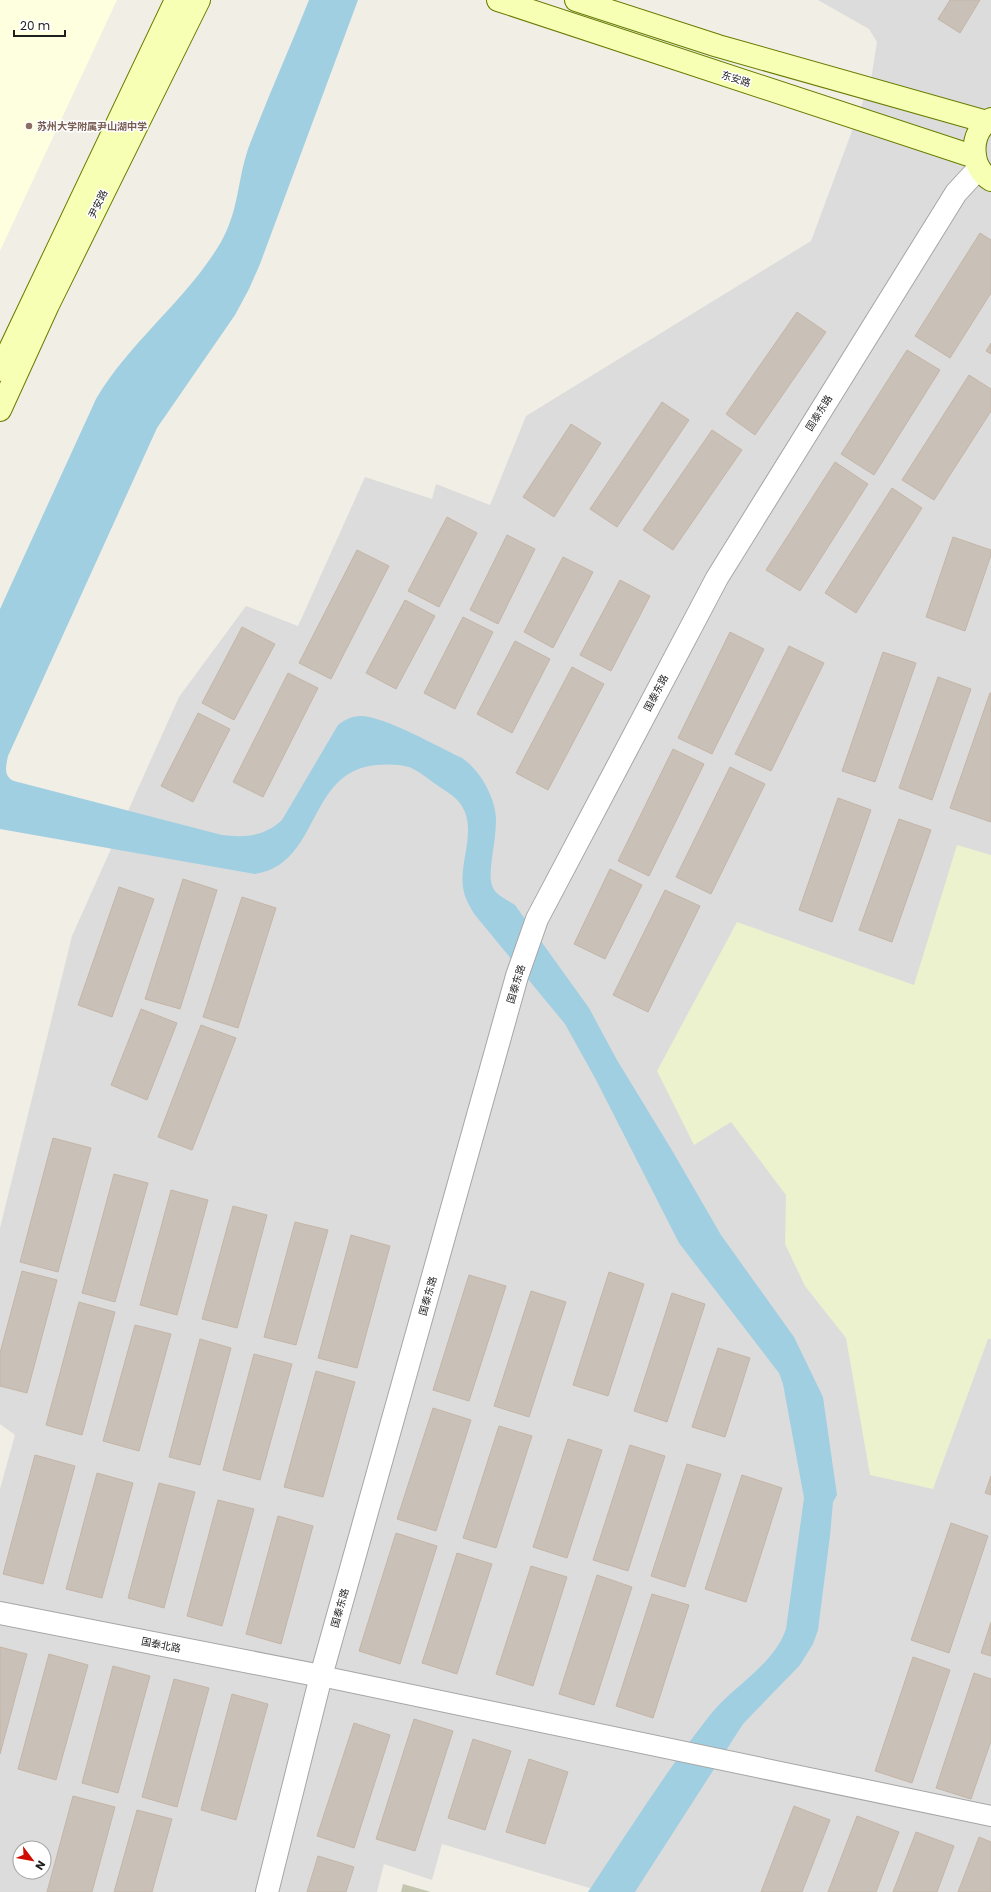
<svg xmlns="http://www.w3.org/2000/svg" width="991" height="1892" font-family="Poppins,'Noto Sans SC',sans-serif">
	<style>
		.residential { fill: #dddcdc; fill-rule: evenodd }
		.education { fill: #fdffdf }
		.construction { fill: #c5c6af }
		.farmland { fill: #ecf1ce }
		.water { fill: #a1cfe2 }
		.building { fill: #c9c0b7; stroke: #c4b5a6 }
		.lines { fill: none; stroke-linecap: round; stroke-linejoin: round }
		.minor-casing { stroke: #a6a6a6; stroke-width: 22 }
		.tertiary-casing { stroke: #a6a6a6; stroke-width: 24 }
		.secondary-casing { stroke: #677c00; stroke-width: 24 }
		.minor { stroke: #fff; stroke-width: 20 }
		.tertiary { stroke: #fff; stroke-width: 22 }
		.secondary { stroke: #f6ffb4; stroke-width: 22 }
		.education-dot { fill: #8d6e63; stroke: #fff; stroke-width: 1.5 }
		.labels { text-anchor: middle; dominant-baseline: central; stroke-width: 3; stroke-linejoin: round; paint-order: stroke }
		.street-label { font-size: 10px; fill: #1f1f1f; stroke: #fff }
		.education-label { font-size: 10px; font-weight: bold; fill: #785e54; stroke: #fff; text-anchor: start }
	</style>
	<rect width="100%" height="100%" fill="#f1eee5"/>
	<path class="residential" d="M 818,0 L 991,0 L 991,1892 L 603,1892 L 442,1844 L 432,1880 L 384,1864 L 377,1892 L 0,1892 L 0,1489 L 15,1435 L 0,1424 L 0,1228 L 72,936 L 179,697 L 246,606 L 298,626 L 365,477 L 432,499 L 436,484 L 490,505 L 526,416 L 811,241 L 871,80 L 877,42 L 869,29 ZM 20,1848 L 44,1848 L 44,1872 L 20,1872 Z"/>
	<polygon class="education" points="0,0 117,0 0,251"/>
	<polygon class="construction" points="403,1884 431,1892 401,1892"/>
	<polygon class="farmland" points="957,845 991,855 991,1339 988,1339 933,1489 870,1475 846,1338 805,1286 785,1244 786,1195 731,1122 694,1145 657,1071 737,922 914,985"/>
	<path class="water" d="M 309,0 L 358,0 L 260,264 L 249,289 L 235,315 L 157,428 L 8,756 C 6,766 3,776 14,781 L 222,835 C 245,838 265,836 282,820 L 338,725 C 344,720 352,716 360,716 C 385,716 438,747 462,758 C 480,770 495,797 496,818 C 496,831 494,845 492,858 C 491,868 489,879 493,888 C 497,896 508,900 515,905 L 589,1008 L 617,1060 L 673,1152 L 721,1235 L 794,1337 L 823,1397 L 837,1495 L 833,1502 L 830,1536 L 818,1630 L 813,1644 L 800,1665 L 743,1724 L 635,1892 L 588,1892 C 628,1832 666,1771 710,1715 C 734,1685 773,1666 786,1629 L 804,1498 L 783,1384 L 779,1373 L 679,1243 L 595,1078 L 565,1024 L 475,915 C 470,907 464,897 463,887 C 459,860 479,827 459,802 C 453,795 444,790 437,785 C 428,779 419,771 409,767 C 399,764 387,764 376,765 C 306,772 321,864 255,874 L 0,829 L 0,609 L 96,399 C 130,341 187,300 221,242 C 239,210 237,182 248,149 C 267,99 289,50 309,0 Z"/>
	<g class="building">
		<polygon points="950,0 980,0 960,33 938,19"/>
		<polygon points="980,233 991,240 991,293 950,358 915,336"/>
		<polygon points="797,312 826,332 755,435 726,414"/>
		<polygon points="991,343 991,354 986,351"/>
		<polygon points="907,350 940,370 874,475 841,454"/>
		<polygon points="969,375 991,389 991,411 934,500 902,480"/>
		<polygon points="662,402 689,420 617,527 590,509"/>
		<polygon points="571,424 601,443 554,517 523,497"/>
		<polygon points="712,430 742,450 673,550 643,530"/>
		<polygon points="835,462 868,484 800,591 766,570"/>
		<polygon points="892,488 922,508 856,613 825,593"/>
		<polygon points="447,517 477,533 439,607 408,591"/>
		<polygon points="507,535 535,549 498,624 470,610"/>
		<polygon points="953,537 991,550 991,555 965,631 926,617"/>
		<polygon points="357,550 389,566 331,679 299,663"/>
		<polygon points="563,557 593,572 553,648 524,632"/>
		<polygon points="620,580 650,596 611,671 580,655"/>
		<polygon points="405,600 435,616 396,689 366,673"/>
		<polygon points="463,617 493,632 455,709 424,693"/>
		<polygon points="242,627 275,644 234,720 202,703"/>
		<polygon points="730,632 764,649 712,754 678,738"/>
		<polygon points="515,641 550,659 512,733 477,714"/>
		<polygon points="789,646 824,663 771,771 735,754"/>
		<polygon points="883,652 916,663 875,782 842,771"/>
		<polygon points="572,667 604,684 548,790 516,773"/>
		<polygon points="288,673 318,688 263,797 233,782"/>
		<polygon points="938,677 971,689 932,800 899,788"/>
		<polygon points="990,693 991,693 991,822 950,808"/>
		<polygon points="198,713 230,729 193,802 161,786"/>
		<polygon points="673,749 704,764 649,876 618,861"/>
		<polygon points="730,767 765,784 711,894 676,877"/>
		<polygon points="838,798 871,810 832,922 799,910"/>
		<polygon points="899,819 931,830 892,942 859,930"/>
		<polygon points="610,869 642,885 605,959 574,944"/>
		<polygon points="183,879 217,890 180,1009 145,999"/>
		<polygon points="119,887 154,899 112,1017 78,1005"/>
		<polygon points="665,890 700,906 648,1012 613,995"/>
		<polygon points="242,897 276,908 238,1028 203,1017"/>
		<polygon points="141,1009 177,1023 147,1100 111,1085"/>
		<polygon points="201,1025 236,1038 192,1150 158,1137"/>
		<polygon points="53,1138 91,1148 58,1272 20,1262"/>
		<polygon points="114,1174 148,1183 115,1302 82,1293"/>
		<polygon points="171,1190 208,1200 177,1315 140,1305"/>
		<polygon points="233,1206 267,1215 237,1328 202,1319"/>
		<polygon points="295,1222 328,1230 296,1345 264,1337"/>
		<polygon points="351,1235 390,1246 357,1368 318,1358"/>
		<polygon points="22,1271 57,1280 27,1393 0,1386 0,1353"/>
		<polygon points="609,1272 644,1284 608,1396 573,1385"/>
		<polygon points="469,1275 506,1286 469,1401 433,1390"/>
		<polygon points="531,1291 566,1302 529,1417 494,1406"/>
		<polygon points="672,1293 705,1304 667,1422 634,1411"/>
		<polygon points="79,1302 115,1312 82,1435 46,1425"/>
		<polygon points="135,1325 171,1334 139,1451 103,1441"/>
		<polygon points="200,1339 231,1348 200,1465 169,1457"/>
		<polygon points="718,1348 750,1358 725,1437 692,1427"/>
		<polygon points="254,1354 292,1364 260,1480 223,1470"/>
		<polygon points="316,1371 355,1382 323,1497 284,1487"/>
		<polygon points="433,1408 471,1420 436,1531 397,1519"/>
		<polygon points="499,1426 532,1436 496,1548 463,1538"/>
		<polygon points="568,1439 602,1450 567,1558 533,1547"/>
		<polygon points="630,1445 665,1456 628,1571 593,1560"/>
		<polygon points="35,1455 75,1466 43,1584 3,1574"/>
		<polygon points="687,1464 721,1474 685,1587 651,1576"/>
		<polygon points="97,1473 133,1483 102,1598 66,1589"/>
		<polygon points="742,1475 782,1488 746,1602 705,1589"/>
		<polygon points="991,1476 991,1495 985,1493"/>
		<polygon points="159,1483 195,1492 164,1608 128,1598"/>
		<polygon points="218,1500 254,1509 222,1626 187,1616"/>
		<polygon points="278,1516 313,1526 281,1644 246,1634"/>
		<polygon points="951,1523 988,1536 949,1653 911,1640"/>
		<polygon points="396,1533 437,1546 400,1664 359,1651"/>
		<polygon points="457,1553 492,1564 457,1674 422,1663"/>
		<polygon points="531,1566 567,1577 533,1686 496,1674"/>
		<polygon points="597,1575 632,1587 594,1705 559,1694"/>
		<polygon points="652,1594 689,1605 653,1718 616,1706"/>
		<polygon points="991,1622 991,1656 981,1653"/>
		<polygon points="0,1647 27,1654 0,1754"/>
		<polygon points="49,1654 88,1665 56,1780 18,1769"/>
		<polygon points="913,1657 950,1670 912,1783 875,1771"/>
		<polygon points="113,1666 150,1676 118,1793 82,1783"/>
		<polygon points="974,1673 991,1679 991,1741 971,1799 936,1788"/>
		<polygon points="174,1679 209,1688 177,1807 142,1797"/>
		<polygon points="232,1694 268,1704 236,1820 201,1810"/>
		<polygon points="414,1719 453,1731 415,1851 376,1839"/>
		<polygon points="354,1723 390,1735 354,1848 317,1836"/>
		<polygon points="473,1739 511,1751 485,1830 448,1818"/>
		<polygon points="529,1759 568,1772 545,1844 506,1832"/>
		<polygon points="73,1796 115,1807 92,1892 47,1892"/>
		<polygon points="794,1806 830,1820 802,1892 761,1892"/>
		<polygon points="137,1810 172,1819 152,1892 114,1892"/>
		<polygon points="857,1816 899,1832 876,1892 828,1892"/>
		<polygon points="916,1832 954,1846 937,1892 893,1892"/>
		<polygon points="979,1837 991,1842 991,1892 958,1892"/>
		<polygon points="318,1856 354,1867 346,1892 307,1892"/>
	</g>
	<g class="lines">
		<g class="minor-casing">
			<polyline id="minor" points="321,1676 991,1816"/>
		</g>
		<g class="tertiary-casing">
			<g id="tertiary">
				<polyline points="0,1613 321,1676"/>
				<polyline points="267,1892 321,1676 517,976 537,919 717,578 956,193 979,168"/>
			</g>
		</g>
		<g class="secondary-casing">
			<g id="secondary">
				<polyline points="498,0 975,157"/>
				<polyline points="576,0 718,46 987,122"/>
				<path d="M 991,119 C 969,132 969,167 991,180"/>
				<polyline points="0,370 176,0"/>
				<polyline points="0,410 48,305 199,0"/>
			</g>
		</g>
		<use href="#minor" class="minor"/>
		<use href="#tertiary" class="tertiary"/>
		<use href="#secondary" class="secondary"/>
	</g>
	<circle class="education-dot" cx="29" cy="126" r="4"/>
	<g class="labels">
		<g class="street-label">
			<text transform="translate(736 79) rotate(18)">东安路</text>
			<text transform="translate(98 204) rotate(-64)">尹安路</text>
			<text transform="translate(819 413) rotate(-58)">国泰东路</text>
			<text transform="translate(656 693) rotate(-62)">国泰东路</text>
			<text transform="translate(516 984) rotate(-73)">国泰东路</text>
			<text transform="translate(428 1296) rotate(-74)">国泰东路</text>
			<text transform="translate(340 1608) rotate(-74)">国泰东路</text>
			<text transform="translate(161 1645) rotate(11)">国泰北路</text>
		</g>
		<g class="education-label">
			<text x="37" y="126">苏州大学附属尹山湖中学</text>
		</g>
	</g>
	<g transform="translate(32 1860) rotate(122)"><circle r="19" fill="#ffffff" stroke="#a5a5a5"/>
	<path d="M0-3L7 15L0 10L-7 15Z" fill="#ce0d00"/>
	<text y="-6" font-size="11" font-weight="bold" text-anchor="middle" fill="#1f1f1f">N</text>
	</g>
	<path d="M14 30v6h51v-6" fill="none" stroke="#1f1f1f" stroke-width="2"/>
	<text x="20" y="30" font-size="12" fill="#1f1f1f" stroke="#ffffff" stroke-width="3" paint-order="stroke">20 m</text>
</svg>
